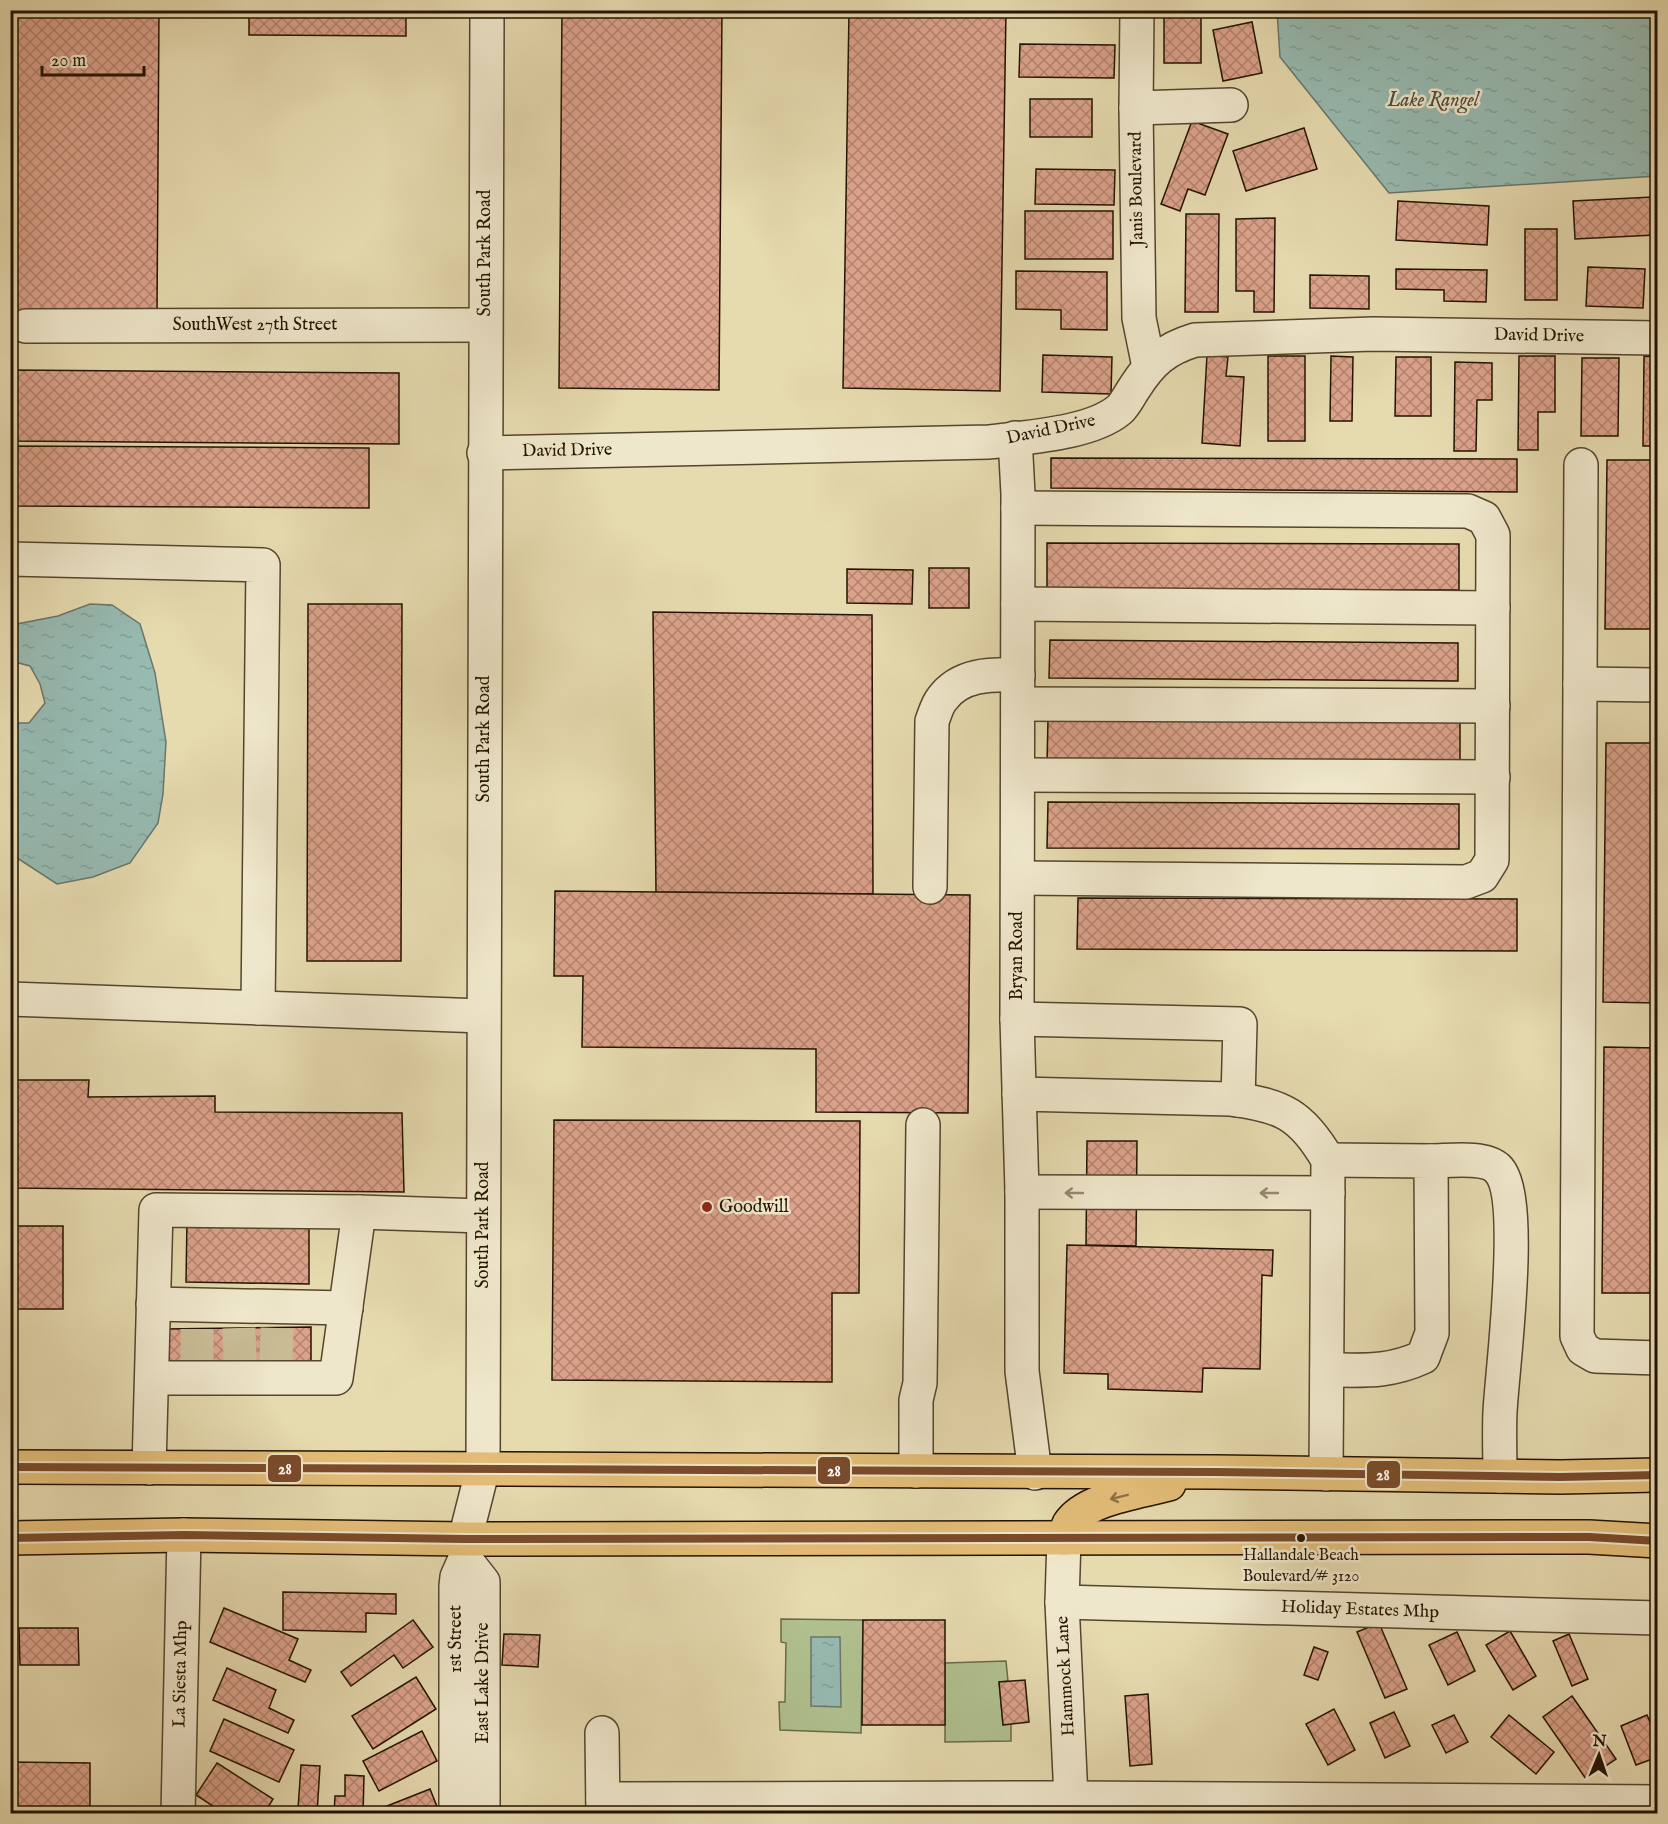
<svg xmlns="http://www.w3.org/2000/svg" width="1668" height="1824" font-family="'IM FELL English',serif">
	<style>
		.green { fill: #b0c18f; stroke: #6a6a48; stroke-width: 1.5 }
		.water { fill: url(#water-ripples); stroke: #69776b; stroke-width: 1.5 }
		.building { fill: url(#building-cross-hatch); stroke: #241301; stroke-width: 1.5 }
		.lines { fill: none; stroke-linecap: round; stroke-linejoin: round }
		.minor-tunnel { stroke: #c9bc95; stroke-width: 33; stroke-dasharray: 33 16; stroke-linecap: butt }
		.minor-casing { stroke: #54452c; stroke-width: 36 }
		.major-casing { stroke: #241301; stroke-width: 36 }
		.minor { stroke: #efe7cb; stroke-width: 33 }
		.major { stroke: #e3bd78; stroke-width: 33 }
		.bus-1-casing { stroke: #efe7cb; stroke-width: 12 }
		.bus-1 { stroke: #7a4b2a; stroke-width: 8 }
		.oneway { stroke: #948870 }
		.oneway2 { stroke: #8d7042 }
		.poi-dot { fill: #8f2418; stroke: #efe7cb; stroke-width: 2 }
		.bus-dot { fill: #241301; stroke: #efe7cb; stroke-width: 2 }
		.labels { text-anchor: middle; dominant-baseline: central; stroke-width: 5; stroke-linejoin: round; paint-order: stroke }
		.bus-label { font-size: 16px; fill: #241301; stroke: #efe7cb }
		.street-label { font-size: 18px; fill: #241301; stroke: #efe7cb }
		.poi-label { font-size: 18px; fill: #241301; stroke: #efe7cb; text-anchor: start }
		.water-label { font-size: 20px; font-style: italic; fill: #4c4d3f; stroke: #efe7cb }
		.line-badge { stroke: #efe7cb; stroke-width: 2 }
		.badge-label { font-size: 16px; text-anchor: middle; font-weight: bold; fill: #fff }
	</style>
	<defs>
		<pattern id="water-ripples" width="26" height="14" patternUnits="userSpaceOnUse" patternTransform="scale(1.5)"><rect width="26" height="14" fill="#97bab1"/><path d="M2 4q2-2 4 0t4 0M15 11q2-2 4 0t4 0" fill="none" stroke="#829f96"/></pattern>
		<pattern id="building-cross-hatch" width="8" height="8" patternUnits="userSpaceOnUse" patternTransform="scale(1.5)"><rect width="8" height="8" fill="#dca28b"/><path d="M0 0l8 8M0 8l8-8" fill="none" stroke="#b2836f"/></pattern>
	</defs>
	<rect width="100%" height="100%" fill="#e6daaf"/>
	<filter id="stains"><feTurbulence type="fractalNoise" baseFrequency=".00333" numOctaves="4"/><feColorMatrix values="0 0 0 0 .2 0 0 0 0 .09 0 0 0 0 .02 0 0 0 .5 -.17"/></filter>
	<radialGradient id="worn" r=".72"><stop offset=".6" stop-color="#630" stop-opacity="0"/><stop offset="1" stop-color="#630" stop-opacity=".3"/></radialGradient>
	<g class="green">
		<polygon points="781,1619 863,1620 861,1733 780,1730 779,1702 785,1702 786,1643 781,1642"/>
		<polygon points="1006,1661 1008,1681 999,1682 1003,1725 1011,1724 1011,1741 945,1742 945,1663"/>
	</g>
	<g class="water">
		<polygon points="1277,11 1657,11 1657,176 1389,193 1280,57"/>
		<path d="M 90,604 L 112,605 L 140,624 L 155,673 L 166,742 L 163,794 L 158,823 L 130,863 L 93,877 L 57,884 L 11,854 L 11,723 L 29,723 L 45,703 L 40,684 L 30,666 L 15,662 C 7,649 12,637 17,624 L 58,616 Z"/>
		<polygon points="811,1637 840,1637 841,1707 811,1706"/>
	</g>
	<g class="building">
		<polygon points="16,10 159,10 157,313 15,312"/>
		<polygon points="249,10 406,10 406,36 249,35"/>
		<polygon points="562,10 722,10 719,390 559,388"/>
		<polygon points="849,10 1006,10 1000,391 843,388"/>
		<polygon points="1023,10 1116,10 1116,16 1024,15"/>
		<polygon points="1164,11 1201,12 1201,63 1164,63"/>
		<polygon points="1252,22 1262,73 1223,81 1213,30"/>
		<polygon points="1020,44 1115,45 1114,78 1019,77"/>
		<rect x="1030" y="99" width="62" height="38"/>
		<polygon points="1192,121 1228,134 1205,195 1188,189 1180,211 1161,204"/>
		<polygon points="1304,128 1317,169 1246,191 1233,151"/>
		<polygon points="1036,169 1115,170 1114,205 1035,204"/>
		<polygon points="1653,197 1655,235 1575,239 1573,201"/>
		<polygon points="1398,201 1489,206 1487,245 1396,240"/>
		<rect x="1025" y="211" width="88" height="48"/>
		<polygon points="1186,214 1219,214 1218,312 1185,312"/>
		<polygon points="1275,218 1274,312 1254,312 1254,291 1236,291 1236,219"/>
		<rect x="1525" y="229" width="32" height="71"/>
		<polygon points="1588,267 1645,269 1643,308 1586,306"/>
		<polygon points="1396,269 1487,270 1486,302 1444,301 1444,290 1396,289"/>
		<polygon points="1016,271 1107,272 1107,330 1061,329 1061,310 1016,309"/>
		<polygon points="1310,275 1369,276 1369,309 1310,308"/>
		<polygon points="1043,355 1112,357 1111,394 1042,392"/>
		<polygon points="1207,355 1228,357 1226,376 1244,377 1240,446 1202,443"/>
		<rect x="1268" y="356" width="37" height="85"/>
		<polygon points="1331,356 1353,357 1352,421 1330,421"/>
		<polygon points="1519,356 1555,356 1555,412 1538,412 1538,450 1518,450"/>
		<polygon points="1644,356 1658,357 1658,446 1643,446"/>
		<polygon points="1396,357 1431,357 1431,416 1395,416"/>
		<polygon points="1582,358 1619,358 1618,436 1581,436"/>
		<polygon points="1455,362 1492,363 1492,400 1477,400 1476,451 1454,451"/>
		<polygon points="10,370 399,373 399,444 10,441"/>
		<polygon points="10,446 369,448 369,508 10,506"/>
		<polygon points="1051,458 1517,459 1517,492 1051,488"/>
		<polygon points="1607,460 1658,460 1658,629 1605,629"/>
		<polygon points="1047,543 1459,544 1459,590 1047,589"/>
		<rect x="929" y="568" width="40" height="40"/>
		<polygon points="847,569 913,570 912,604 847,603"/>
		<polygon points="308,604 402,604 401,961 307,961"/>
		<polygon points="653,612 872,615 873,894 656,892"/>
		<polygon points="1050,640 1458,643 1458,681 1049,678"/>
		<polygon points="1048,719 1460,720 1460,765 1047,764"/>
		<polygon points="1606,743 1658,743 1658,1003 1603,1002"/>
		<polygon points="1048,802 1459,804 1459,849 1047,848"/>
		<polygon points="555,891 970,895 968,1113 816,1112 816,1049 582,1047 583,976 554,976"/>
		<polygon points="1078,898 1517,899 1517,951 1077,949"/>
		<polygon points="1604,1047 1658,1048 1658,1293 1602,1293"/>
		<polygon points="10,1080 89,1080 88,1097 215,1096 215,1112 402,1113 404,1192 10,1188"/>
		<polygon points="554,1120 860,1121 859,1293 832,1293 832,1382 552,1380"/>
		<polygon points="1087,1141 1137,1141 1136,1246 1086,1245"/>
		<polygon points="187,1219 309,1220 309,1284 186,1282"/>
		<rect x="10" y="1226" width="53" height="83"/>
		<polygon points="1067,1245 1273,1250 1272,1276 1262,1275 1260,1369 1203,1368 1202,1392 1108,1389 1108,1374 1064,1373"/>
		<polygon points="311,1327 311,1361 165,1362 165,1329"/>
		<polygon points="283,1592 396,1594 396,1614 366,1613 366,1632 283,1630"/>
		<polygon points="224,1608 298,1639 289,1660 311,1670 305,1682 210,1642"/>
		<polygon points="413,1620 433,1647 403,1668 394,1655 351,1686 341,1672"/>
		<polygon points="863,1620 945,1620 945,1725 862,1725"/>
		<polygon points="1379,1623 1407,1689 1385,1698 1357,1632"/>
		<polygon points="19,1628 78,1628 79,1665 20,1665"/>
		<polygon points="1510,1631 1536,1676 1513,1690 1486,1645"/>
		<polygon points="1457,1632 1475,1671 1448,1685 1429,1645"/>
		<polygon points="504,1634 540,1635 538,1667 502,1665"/>
		<polygon points="1569,1634 1588,1679 1572,1686 1553,1641"/>
		<polygon points="1314,1647 1328,1652 1318,1680 1304,1675"/>
		<polygon points="227,1668 276,1690 269,1708 294,1720 288,1733 213,1700"/>
		<polygon points="416,1677 436,1709 373,1749 352,1716"/>
		<polygon points="1025,1680 1029,1722 1003,1725 999,1682"/>
		<polygon points="1148,1694 1152,1764 1130,1766 1125,1696"/>
		<polygon points="1572,1696 1616,1759 1586,1779 1543,1717"/>
		<polygon points="1334,1709 1355,1750 1328,1765 1306,1724"/>
		<polygon points="1394,1712 1410,1746 1385,1758 1370,1723"/>
		<polygon points="1454,1715 1468,1742 1446,1753 1432,1725"/>
		<polygon points="1509,1715 1554,1752 1536,1774 1491,1737"/>
		<polygon points="1647,1715 1658,1740 1658,1757 1636,1765 1621,1726"/>
		<polygon points="224,1719 294,1750 279,1782 210,1751"/>
		<polygon points="422,1731 437,1761 379,1791 363,1761"/>
		<polygon points="10,1762 90,1763 90,1809 72,1809 72,1814 10,1814"/>
		<polygon points="217,1763 273,1799 264,1814 225,1814 196,1795"/>
		<polygon points="301,1765 320,1766 317,1814 281,1814 281,1807 298,1809"/>
		<polygon points="345,1775 364,1776 363,1814 334,1814 335,1796 345,1796"/>
		<polygon points="430,1789 440,1814 379,1814 377,1810"/>
	</g>
	<g class="lines">
		<g class="minor-tunnel">
			<polyline points="239,1328 240,1361"/>
			<polyline points="276,1361 277,1328"/>
			<polyline points="197,1362 197,1329"/>
		</g>
		<g class="minor-casing">
			<g id="minor">
				<polyline points="1137,10 1136,108 1139,318 1149,367"/>
				<polyline points="1136,108 1231,105"/>
				<polyline points="26,326 484,325"/>
				<polyline points="1015,438 1018,494 1017,1019 1022,1192 1022,1371 1035,1473"/>
				<path d="M 484,453 L 989,442 C 1026,437 1090,434 1119,410 C 1125,405 1130,394 1135,387 C 1151,362 1165,349 1195,340 L 1373,334 L 1658,338"/>
				<polyline points="1581,465 1577,1336 1583,1349 1595,1356 1658,1358"/>
				<polyline points="10,559 263,565 258,1008"/>
				<polyline points="1018,604 1493,608"/>
				<polyline points="1580,684 1658,685"/>
				<polyline points="1018,704 1493,706"/>
				<polyline points="1018,775 1493,777"/>
				<polyline points="1018,878 1466,882 1482,876 1492,860 1493,535 1484,518 1468,511 1018,508"/>
				<path d="M 930,887 L 932,721 C 935,714 937,705 942,699 C 960,674 991,674 1018,675"/>
				<polyline points="10,999 483,1016"/>
				<polyline points="1017,1019 1240,1024 1238,1100"/>
				<path d="M 1019,1094 L 1231,1099 C 1282,1105 1302,1115 1328,1160 L 1326,1474"/>
				<path d="M 1431,1161 C 1448,1161 1484,1156 1497,1168 C 1526,1194 1502,1369 1500,1412 C 1499,1433 1500,1455 1500,1476"/>
				<polyline points="1022,1192 1328,1193"/>
				<polyline points="153,1304 346,1308"/>
				<path d="M 1327,1370 C 1364,1370 1388,1373 1423,1357 L 1432,1333 L 1431,1161 L 1328,1160"/>
				<polyline points="152,1378 336,1378 359,1212"/>
				<polyline points="149,1468 156,1210 359,1212 483,1216"/>
				<polyline points="916,1471 916,1400 920,1383 923,1125"/>
				<polyline points="1064,1538 1062,1602 1071,1798 1077,1814"/>
				<polyline points="465,1559 483,1582 483,1814"/>
				<polyline points="1062,1602 1658,1618"/>
				<polyline points="602,1733 603,1814"/>
				<polyline points="603,1799 1071,1798 1658,1802"/>
				<polyline points="178,1814 184,1535"/>
				<polyline points="456,1814 456,1586 457,1577 465,1559 465,1539 483,1468 487,10"/>
			</g>
		</g>
		<g class="major-casing">
			<g id="major">
				<polyline points="10,1467 1216,1472 1560,1477 1658,1475"/>
				<polyline points="10,1538 184,1535 465,1539 1589,1537 1658,1541"/>
				<path d="M 1064,1538 C 1066,1534 1067,1528 1069,1524 C 1086,1498 1141,1492 1169,1484"/>
			</g>
		</g>
		<use href="#minor" class="minor"/>
		<use href="#major" class="major"/>
		<g class="bus-1-casing">
			<g id="bus-1">
				<polyline points="10,1467 1216,1472 1560,1477 1658,1475"/>
				<polyline points="10,1538 184,1535 465,1539 1589,1537 1658,1541"/>
			</g>
		</g>
		<use href="#bus-1" class="bus-1"/>
	</g>
	<defs><path id="oneway-shaft" d="M-6 0H5M1.5-3L5.5 0L1.5 3" fill="none" stroke-width="1.6" stroke-linecap="round" stroke-linejoin="round" transform="scale(1.5)"/></defs>
	<g class="oneway">
		<use href="#oneway-shaft" transform="translate(1074 1193) rotate(-180)"/>
		<use href="#oneway-shaft" transform="translate(1269 1193) rotate(-180)"/>
	</g>
	<use class="oneway2" href="#oneway-shaft" transform="translate(1119 1497) rotate(166)"/>
	<circle class="poi-dot" cx="707" cy="1207" r="6"/>
	<circle class="bus-dot" cx="1301" cy="1538" r="5"/>
	<g class="labels">
		<g class="bus-label">
			<text x="1301" y="1556">Hallandale Beach<tspan x="1301" dy="21">Boulevard/# 3120</tspan></text>
		</g>
		<g class="street-label">
			<text transform="translate(1137 189) rotate(-91)">Janis Boulevard</text>
			<text transform="translate(485 253) rotate(-90)">South Park Road</text>
			<text x="255" y="325">SouthWest 27th Street</text>
			<text transform="translate(1539 336) rotate(1)">David Drive</text>
			<text transform="translate(1051 430) rotate(-12)">David Drive</text>
			<text transform="translate(567 451) rotate(-1)">David Drive</text>
			<text transform="translate(484 739) rotate(-90)">South Park Road</text>
			<text transform="translate(1017 956) rotate(-90)">Bryan Road</text>
			<text transform="translate(483 1225) rotate(-90)">South Park Road</text>
			<text transform="translate(1360 1610) rotate(2)">Holiday Estates Mhp</text>
			<text transform="translate(456 1639) rotate(-90)">1st Street</text>
			<text transform="translate(181 1674) rotate(-89)">La Siesta Mhp</text>
			<text transform="translate(1066 1676) rotate(-93)">Hammock Lane</text>
			<text transform="translate(483 1683) rotate(-90)">East Lake Drive</text>
		</g>
		<g class="poi-label">
			<text x="719" y="1207">Goodwill</text>
		</g>
		<g class="water-label">
			<text x="1433" y="100">Lake Rangel</text>
		</g>
	</g>
	<g class="line-badge">
		<rect x="267" y="1454" width="35" height="29" rx="6" fill="#7a4b2a"/>
		<rect x="817" y="1456" width="34" height="29" rx="6" fill="#7a4b2a"/>
		<rect x="1366" y="1460" width="35" height="29" rx="6" fill="#7a4b2a"/>
	</g>
	<g class="badge-label">
		<text x="285" y="1474">28</text>
		<text x="834" y="1476">28</text>
		<text x="1383" y="1480">28</text>
	</g>
	<rect width="1668" height="1824" fill="none" stroke="#e6daaf" stroke-width="36"/>
	<rect x="12" y="12" width="1644" height="1800" fill="none" stroke="#241301" stroke-width="3"/>
	<rect x="18" y="18" width="1632" height="1788" fill="none" stroke="#241301" stroke-width="1.5"/>
	<g transform="translate(1599 1755) rotate(2)" stroke="#efe7cb" stroke-width="4.5" paint-order="stroke">
	<path d="M0-4.5L10 22L0 15L-10 22Z" fill="#241301"/>
	<text y="-9" font-size="16" font-weight="bold" text-anchor="middle" fill="#241301">N</text>
	</g>
	<path d="M42 66v9h102v-9" fill="none" stroke="#241301" stroke-width="3"/>
	<text x="51" y="66" font-size="18" fill="#241301" stroke="#efe7cb" stroke-width="4.5" paint-order="stroke">20 m</text>
	<rect width="100%" height="100%" filter="url(#stains)"/>
	<rect width="100%" height="100%" fill="url(#worn)"/>
</svg>
